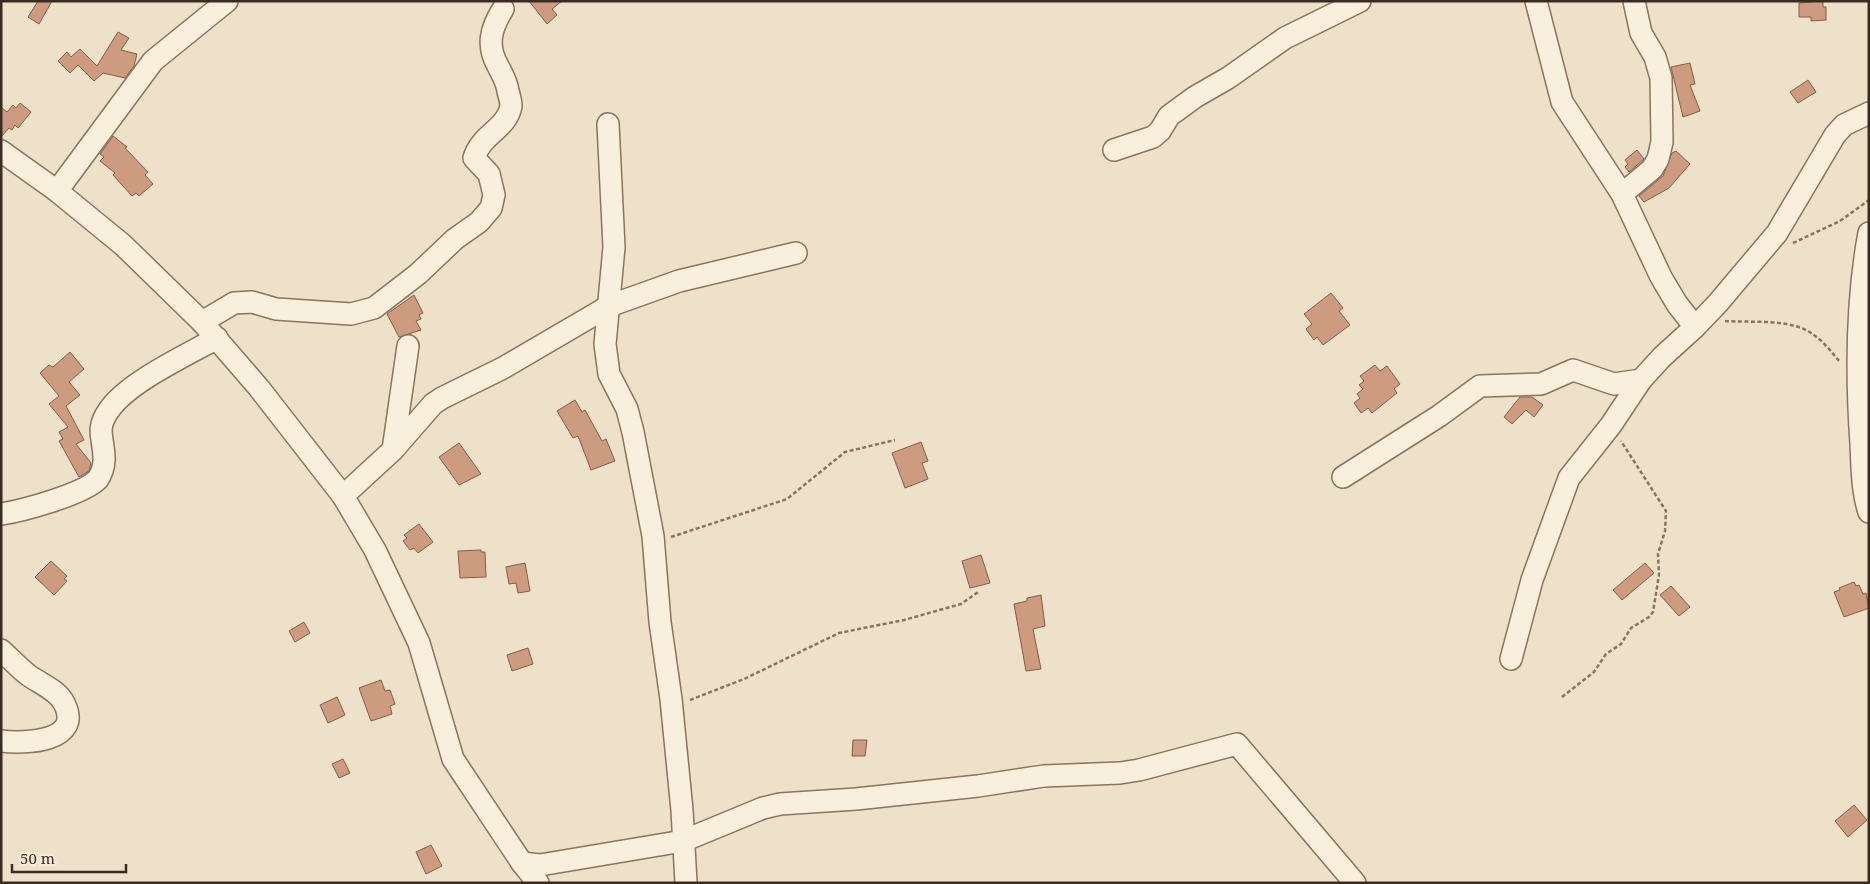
<svg xmlns="http://www.w3.org/2000/svg" width="1870" height="884" font-family="'Noto Serif',serif">
	<style>
		.building { fill: #cc9b80; stroke: #8a5b44 }
		.lines { fill: none; stroke-linecap: round; stroke-linejoin: round }
		.minor-casing { stroke: #8b735e; stroke-width: 24 }
		.path { stroke: #8b735e; stroke-width: 2.5; stroke-dasharray: 4 2.5; stroke-linecap: butt }
		.minor { stroke: #f9efdd; stroke-width: 21 }
	</style>
	<rect width="100%" height="100%" fill="#eee1c9"/>
	<g class="building">
		<polygon points="38,1 52,1 39,24 28,17"/>
		<polygon points="529,1 562,1 552,9 557,15 547,24"/>
		<polygon points="1823,1 1823,7 1826,7 1826,20 1811,21 1811,17 1799,17 1799,3"/>
		<polygon points="118,32 129,38 121,50 137,54 134,66 125,78 103,73 94,81 78,65 70,73 58,61 67,52 71,57 80,49 97,66"/>
		<polygon points="1690,63 1695,84 1690,85 1700,111 1683,117 1671,67"/>
		<polygon points="1808,80 1816,92 1798,103 1790,92"/>
		<polygon points="20,103 31,112 18,128 15,125 12,130 9,128 1,137 1,107 7,112 13,105 16,108"/>
		<polygon points="113,136 127,147 125,148 148,172 145,175 153,184 139,196 136,193 132,196 113,175 115,173 100,161 104,157 100,154"/>
		<polygon points="1637,150 1644,159 1629,172 1625,167 1628,164 1625,160"/>
		<polygon points="1676,151 1690,164 1669,188 1644,202 1639,196 1663,176 1672,153"/>
		<polygon points="1331,293 1343,308 1339,311 1350,325 1323,345 1317,337 1314,340 1306,329 1312,324 1304,314"/>
		<polygon points="414,295 423,313 419,315 421,319 416,321 421,330 399,337 387,314"/>
		<polygon points="70,352 84,369 69,382 80,395 66,406 84,440 76,444 91,463 89,471 79,477 59,441 63,439 59,432 68,427 49,404 59,396 40,373 49,365 53,367"/>
		<polygon points="1375,365 1380,371 1387,366 1400,384 1394,389 1397,393 1372,413 1368,408 1361,413 1354,403 1360,398 1357,394 1363,389 1359,385 1364,381 1360,376"/>
		<polygon points="1520,397 1532,397 1543,405 1534,417 1526,410 1512,424 1504,417"/>
		<polygon points="575,400 582,412 585,410 602,441 606,439 615,461 591,470 578,436 573,438 557,411"/>
		<polygon points="921,442 928,461 922,463 928,479 905,488 892,453"/>
		<polygon points="459,443 481,474 459,485 439,457"/>
		<polygon points="419,524 433,542 418,553 414,548 410,550 403,541 407,538 404,535"/>
		<polygon points="481,550 481,552 485,552 486,577 460,578 458,551"/>
		<polygon points="981,555 990,583 970,588 962,561"/>
		<polygon points="51,561 67,576 64,579 67,581 54,595 35,577"/>
		<polygon points="525,563 530,591 518,593 516,583 509,584 506,567"/>
		<polygon points="1645,563 1654,573 1622,600 1613,590"/>
		<polygon points="1854,582 1856,586 1859,585 1863,594 1866,593 1869,608 1844,617 1834,592 1840,590 1839,588"/>
		<polygon points="1671,586 1690,607 1679,616 1660,595"/>
		<polygon points="1041,595 1045,626 1033,629 1041,669 1026,671 1014,604 1027,601 1027,598"/>
		<polygon points="304,622 310,633 295,642 289,631"/>
		<polygon points="528,648 533,664 512,671 507,655"/>
		<polygon points="381,680 385,691 390,690 395,704 390,706 392,714 371,721 359,688"/>
		<polygon points="337,697 345,715 328,723 320,705"/>
		<polygon points="853,740 867,740 865,756 852,756"/>
		<polygon points="343,759 350,773 339,778 332,764"/>
		<polygon points="1854,805 1867,820 1848,837 1835,821"/>
		<polygon points="431,845 442,866 426,874 416,852"/>
	</g>
	<g class="lines">
		<g class="minor-casing">
			<g id="minor">
				<polyline points="1536,1 1562,102 1622,194 1661,277 1677,304 1695,327"/>
				<polyline points="608,124 614,247 605,344 609,374 627,409 633,432 653,536 660,622 671,699 682,810 686,883"/>
				<polyline points="1114,150 1153,137 1160,131 1169,116 1195,97 1228,78 1285,38 1360,1"/>
				<polyline points="1,151 57,191 123,245 202,322 259,388 343,496 375,550 419,643 453,759 522,863 538,883"/>
				<polyline points="57,191 153,61 227,1"/>
				<polyline points="1622,194 1652,169 1658,159 1662,142 1661,78 1655,57 1641,33 1634,1"/>
				<path d="M 1869,233 C 1856,303 1856,373 1861,444 C 1862,466 1862,491 1869,512"/>
				<path d="M 202,322 L 234,303 L 252,302 L 276,309 L 351,314 L 374,308 L 418,274 L 455,239 L 479,222 L 491,208 L 494,195 L 489,174 L 474,158 C 481,134 507,129 511,106 C 511,101 509,95 508,91 C 507,82 502,74 498,66 C 486,45 491,28 503,9"/>
				<polyline points="393,450 408,346"/>
				<polyline points="1343,477 1439,416 1480,386 1541,384 1573,370 1614,384 1641,380"/>
				<polyline points="343,496 393,450 433,404 442,398 503,368 609,306 679,281 796,253"/>
				<path d="M 1,514 C 22,511 84,494 98,479 C 101,475 104,466 104,461 C 105,439 94,431 109,410 C 128,382 187,355 217,338"/>
				<path d="M 1,650 C 10,658 18,667 27,674 C 38,683 57,689 64,703 C 84,742 25,744 1,741"/>
				<polyline points="1511,659 1532,580 1569,478 1611,425 1641,380 1662,357 1695,327 1718,303 1777,233 1835,135 1844,125 1869,113"/>
				<polyline points="522,863 540,865 683,841 763,808 780,804 856,799 978,786 1044,776 1120,773 1139,770 1237,744 1355,883"/>
			</g>
		</g>
		<g class="path">
			<polyline points="1793,243 1840,221 1869,200"/>
			<path d="M 1725,321 C 1751,323 1788,318 1811,333 C 1822,340 1831,351 1839,361"/>
			<polyline points="671,537 787,499 845,452 895,440"/>
			<polyline points="1562,697 1594,672 1606,654 1621,644 1631,628 1649,617 1653,612 1659,575 1658,554 1665,531 1666,511 1621,441"/>
			<polyline points="690,700 744,679 839,633 904,620 961,604 978,592"/>
		</g>
		<use href="#minor" class="minor"/>
	</g>
	<rect width="1870" height="884" fill="none" stroke="#3b2c21" stroke-width="5"/>
	<path d="M12 864v8h114v-8" fill="none" stroke="#3b2c21" stroke-width="2.5"/>
	<text x="20" y="864" font-size="15" fill="#3b2c21" stroke="#f6ebd9" stroke-width="4" paint-order="stroke">50 m</text>
</svg>
